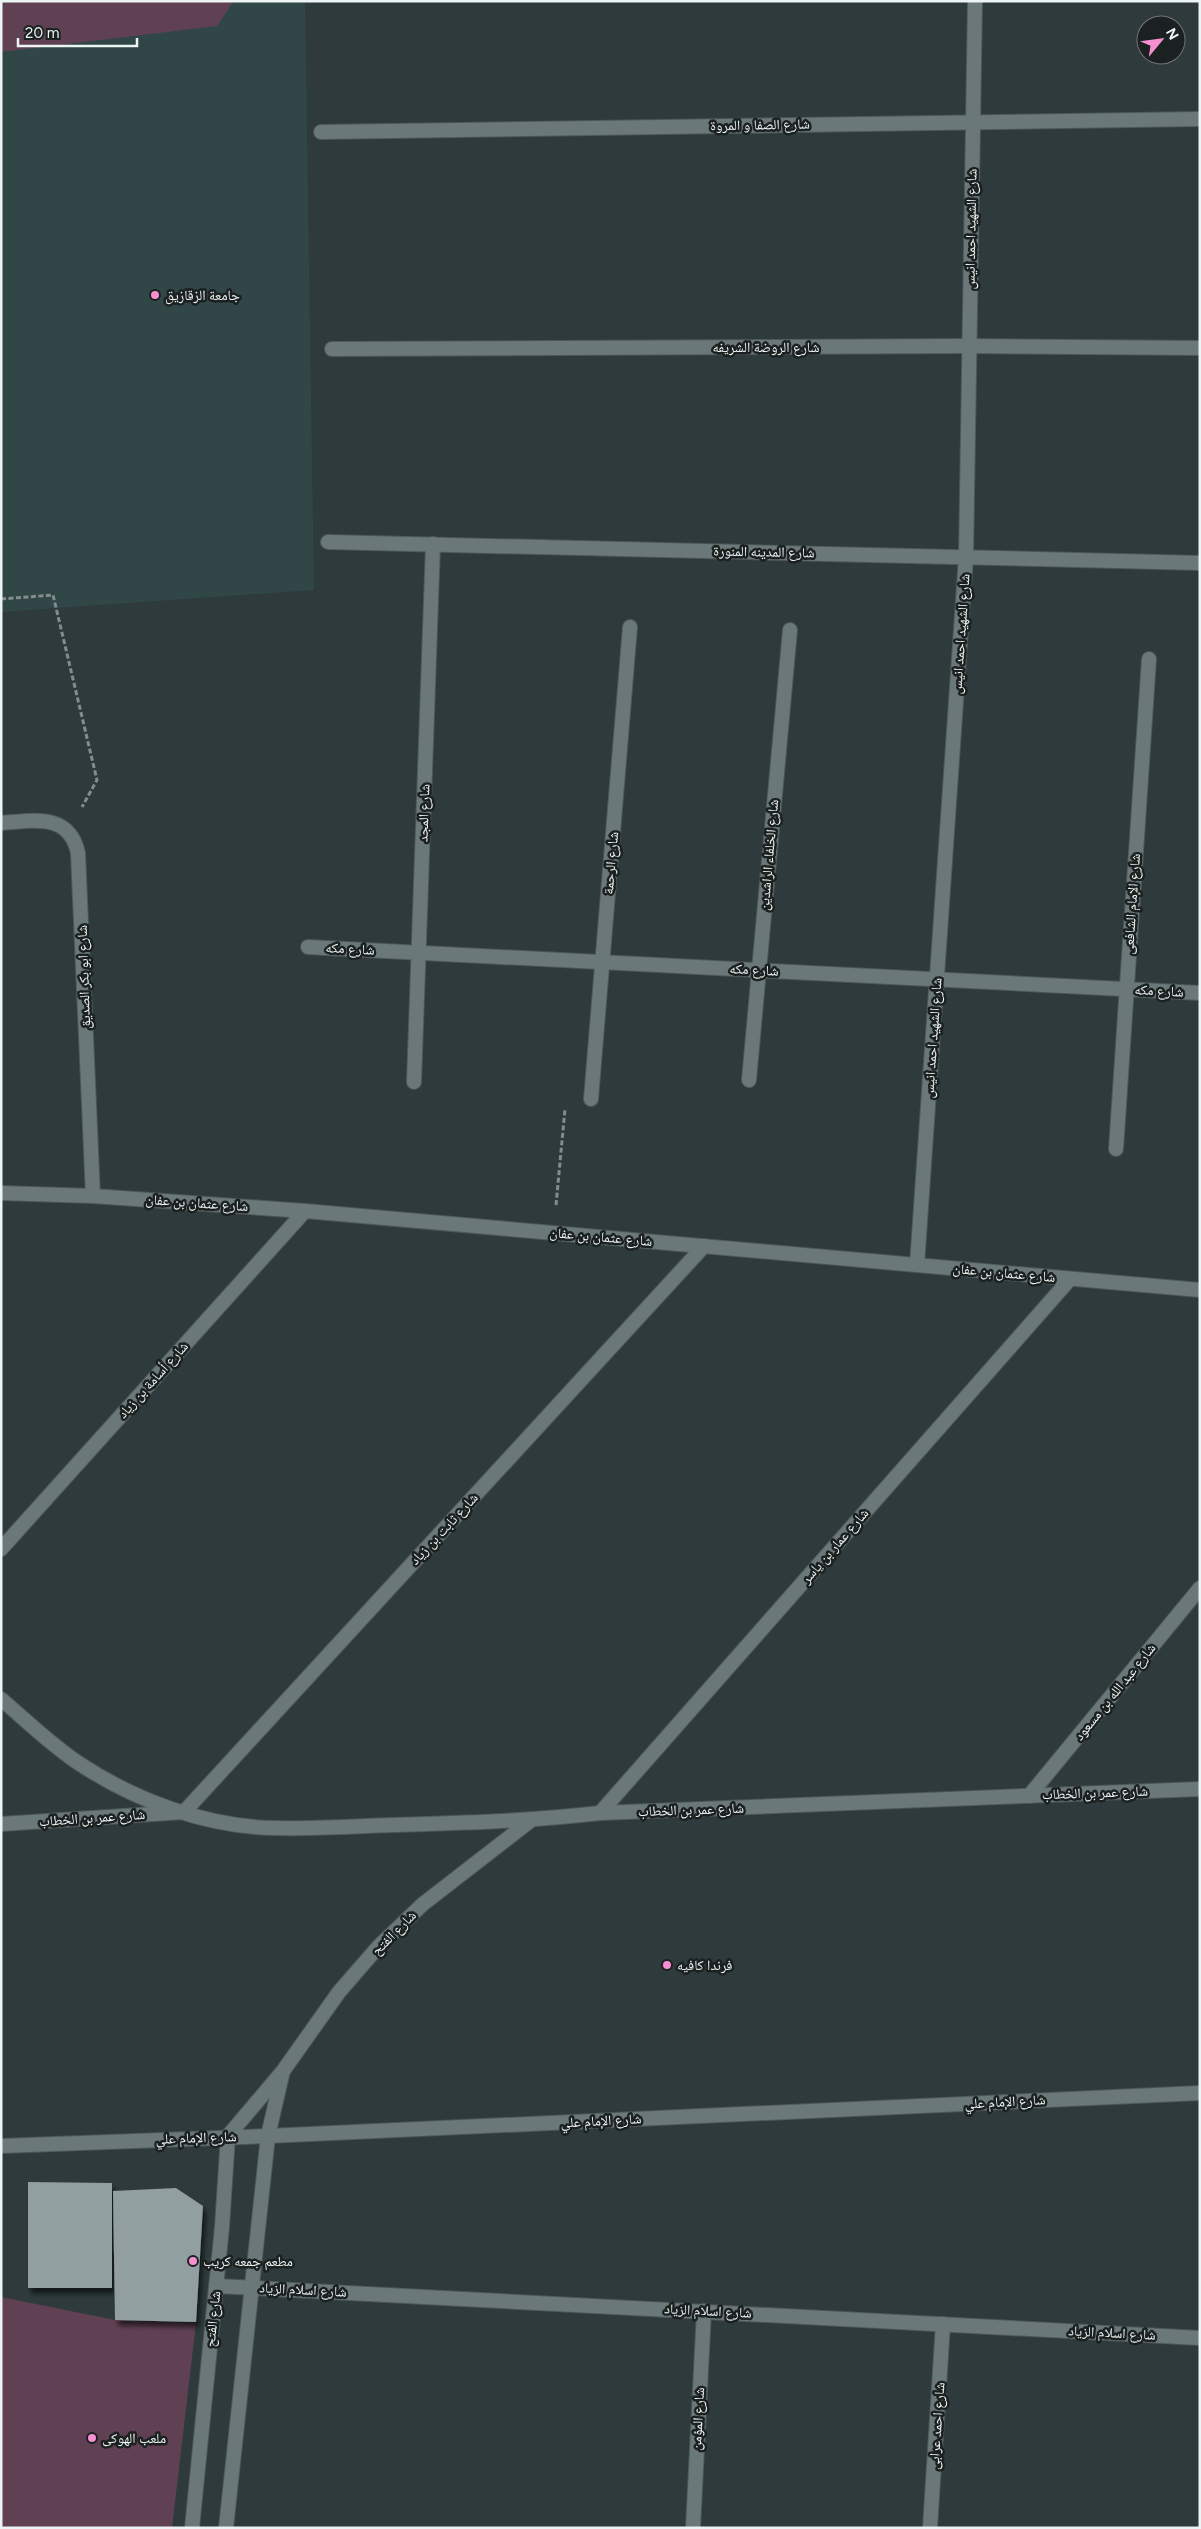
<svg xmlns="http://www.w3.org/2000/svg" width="1201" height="2529" font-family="Figtree,'Noto Naskh Arabic',sans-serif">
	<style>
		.built { fill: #314647 }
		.green { fill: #604154 }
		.building { fill: #929fa0; filter: url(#shadow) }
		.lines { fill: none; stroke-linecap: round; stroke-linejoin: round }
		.minor-casing { stroke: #4e5859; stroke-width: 16 }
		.path { stroke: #838d8e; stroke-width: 3; stroke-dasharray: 5 2.5; stroke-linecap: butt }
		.minor { stroke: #6b7879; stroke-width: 14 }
		.poi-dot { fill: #f690d0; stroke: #1b2020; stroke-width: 2 }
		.labels { text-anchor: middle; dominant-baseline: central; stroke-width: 5; stroke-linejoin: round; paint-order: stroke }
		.street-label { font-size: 14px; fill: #edf4f4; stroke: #1b2020 }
		.poi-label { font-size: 14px; fill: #edf4f4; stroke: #1b2020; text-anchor: start }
	</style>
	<defs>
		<filter id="shadow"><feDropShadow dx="3" dy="5.5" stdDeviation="2.5" flood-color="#0009"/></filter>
	</defs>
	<rect width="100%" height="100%" fill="#2e3a3b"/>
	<polygon class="built" points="1,1 305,1 314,590 1,612"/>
	<g class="green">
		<polygon points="1,1 234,1 217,26 1,52"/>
		<polygon points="1,2297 115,2320 196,2323 172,2528 1,2528"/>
	</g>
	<g class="building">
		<polygon points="28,2182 112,2183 112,2288 28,2288"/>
		<polygon points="176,2188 203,2206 196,2322 115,2320 113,2191"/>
	</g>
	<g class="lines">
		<g class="minor-casing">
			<g id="minor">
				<polyline points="321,132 1200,119"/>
				<polyline points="332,349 969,346 1200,348"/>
				<polyline points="328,542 1200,563"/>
				<path d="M 1,823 C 33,821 69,812 78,853 L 93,1196"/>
				<polyline points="308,947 1200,993"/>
				<polyline points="749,1080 790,630"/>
				<polyline points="414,1082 433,544"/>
				<polyline points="591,1099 630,627"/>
				<polyline points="1116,1149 1149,659"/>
				<polyline points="1,1193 93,1196 305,1211 1200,1290"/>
				<polyline points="917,1265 966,557 975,1"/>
				<polyline points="1,1549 305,1211"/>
				<path d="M 1,1699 C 27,1721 51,1745 80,1764 C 136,1801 207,1827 275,1828 C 314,1829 354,1826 393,1825 C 462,1823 531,1821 600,1813 L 1200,1789"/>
				<polyline points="1029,1796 1200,1588"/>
				<polyline points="600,1813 1070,1279"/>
				<polyline points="1,1824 184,1812 704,1246"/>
				<polyline points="1,2146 268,2136 1200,2093"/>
				<polyline points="216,2286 1200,2338"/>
				<polyline points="192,2528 222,2227 228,2136 283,2071 339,1992 379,1946 423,1904 530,1821"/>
				<polyline points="226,2528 268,2136 282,2075"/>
				<polyline points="693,2528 704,2311"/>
				<polyline points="930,2528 943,2324"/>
			</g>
		</g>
		<g class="path">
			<polyline points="1,599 53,595 97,780 82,807"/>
			<polyline points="556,1205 565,1109"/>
		</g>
		<use href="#minor" class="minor"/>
	</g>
	<g class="poi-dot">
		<circle cx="155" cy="295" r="5"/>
		<circle cx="667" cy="1965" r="5"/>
		<circle cx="193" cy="2261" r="5"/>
		<circle cx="92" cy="2438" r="5"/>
	</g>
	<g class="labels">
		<g class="street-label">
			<text transform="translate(760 125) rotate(-1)">شارع الصفا و المروة</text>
			<text transform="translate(971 229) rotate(-89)">شارع الشهيد احمد انيس</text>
			<text x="766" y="347">شارع الروضة الشريفه</text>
			<text transform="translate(764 552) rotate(1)">شارع المدينه المنورة</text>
			<text transform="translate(961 634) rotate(-86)">شارع الشهيد احمد انيس</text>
			<text transform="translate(424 813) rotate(-88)">شارع المجد</text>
			<text transform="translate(769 855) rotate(-85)">شارع الخلفاء الراشدين</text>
			<text transform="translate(611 863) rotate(-85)">شارع الرحمة</text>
			<text transform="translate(1132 904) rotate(-86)">شارع الإمام الشافعى</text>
			<text transform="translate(350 949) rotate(3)">شارع مكه</text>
			<text transform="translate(754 970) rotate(3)">شارع مكه</text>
			<text transform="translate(84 977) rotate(-92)">شارع ابو بكر الصديق</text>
			<text transform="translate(1159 991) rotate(3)">شارع مكه</text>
			<text transform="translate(933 1038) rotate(-86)">شارع الشهيد احمد انيس</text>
			<text transform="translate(197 1203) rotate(4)">شارع عثمان بن عفان</text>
			<text transform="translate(601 1237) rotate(5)">شارع عثمان بن عفان</text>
			<text transform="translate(1004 1273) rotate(5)">شارع عثمان بن عفان</text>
			<text transform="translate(153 1380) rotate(-48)">شارع أسامة بن زياد</text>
			<text transform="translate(444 1529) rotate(-47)">شارع ثابت بن زياد</text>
			<text transform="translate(835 1546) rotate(-49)">شارع عمار بن ياسر</text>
			<text transform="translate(1115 1692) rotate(-51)">شارع عبد الله بن مسعود</text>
			<text transform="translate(1095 1793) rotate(-2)">شارع عمر بن الخطاب</text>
			<text transform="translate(691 1810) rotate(-2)">شارع عمر بن الخطاب</text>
			<text transform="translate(92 1818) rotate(-4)">شارع عمر بن الخطاب</text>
			<text transform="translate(394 1933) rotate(-45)">شارع الفتح</text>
			<text transform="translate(1005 2102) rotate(-3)">شارع الإمام علي</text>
			<text transform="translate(601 2121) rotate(-3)">شارع الإمام علي</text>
			<text transform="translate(196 2138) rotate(-2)">شارع الإمام علي</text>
			<text transform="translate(303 2290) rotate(3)">شارع اسلام الزياد</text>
			<text transform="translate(708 2311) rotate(3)">شارع اسلام الزياد</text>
			<text transform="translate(213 2319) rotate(-84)">شارع الفتح</text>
			<text transform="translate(1112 2333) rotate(3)">شارع اسلام الزياد</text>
			<text transform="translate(698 2419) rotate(-87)">شارع المؤمن</text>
			<text transform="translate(937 2426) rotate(-86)">شارع احمد عرابى</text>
		</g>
		<g class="poi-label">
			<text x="165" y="295">جامعة الزقازيق</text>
			<text x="677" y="1965">فرندا كافيه</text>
			<text x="203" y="2261">مطعم جمعه كريب</text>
			<text x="102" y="2438">ملعب الهوكى</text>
		</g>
	</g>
	<rect width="1201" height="2529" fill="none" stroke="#edf4f4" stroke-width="5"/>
	<g transform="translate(1161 40) rotate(61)"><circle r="24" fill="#1b2020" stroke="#6f7575"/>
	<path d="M0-4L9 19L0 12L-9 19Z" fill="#f690d0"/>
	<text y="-8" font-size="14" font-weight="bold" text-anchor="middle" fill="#edf4f4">N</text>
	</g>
	<path d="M18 38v8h119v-8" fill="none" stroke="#edf4f4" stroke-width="2.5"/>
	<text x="25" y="38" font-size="15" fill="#edf4f4" stroke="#1b2020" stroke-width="4" paint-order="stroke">20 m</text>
</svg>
